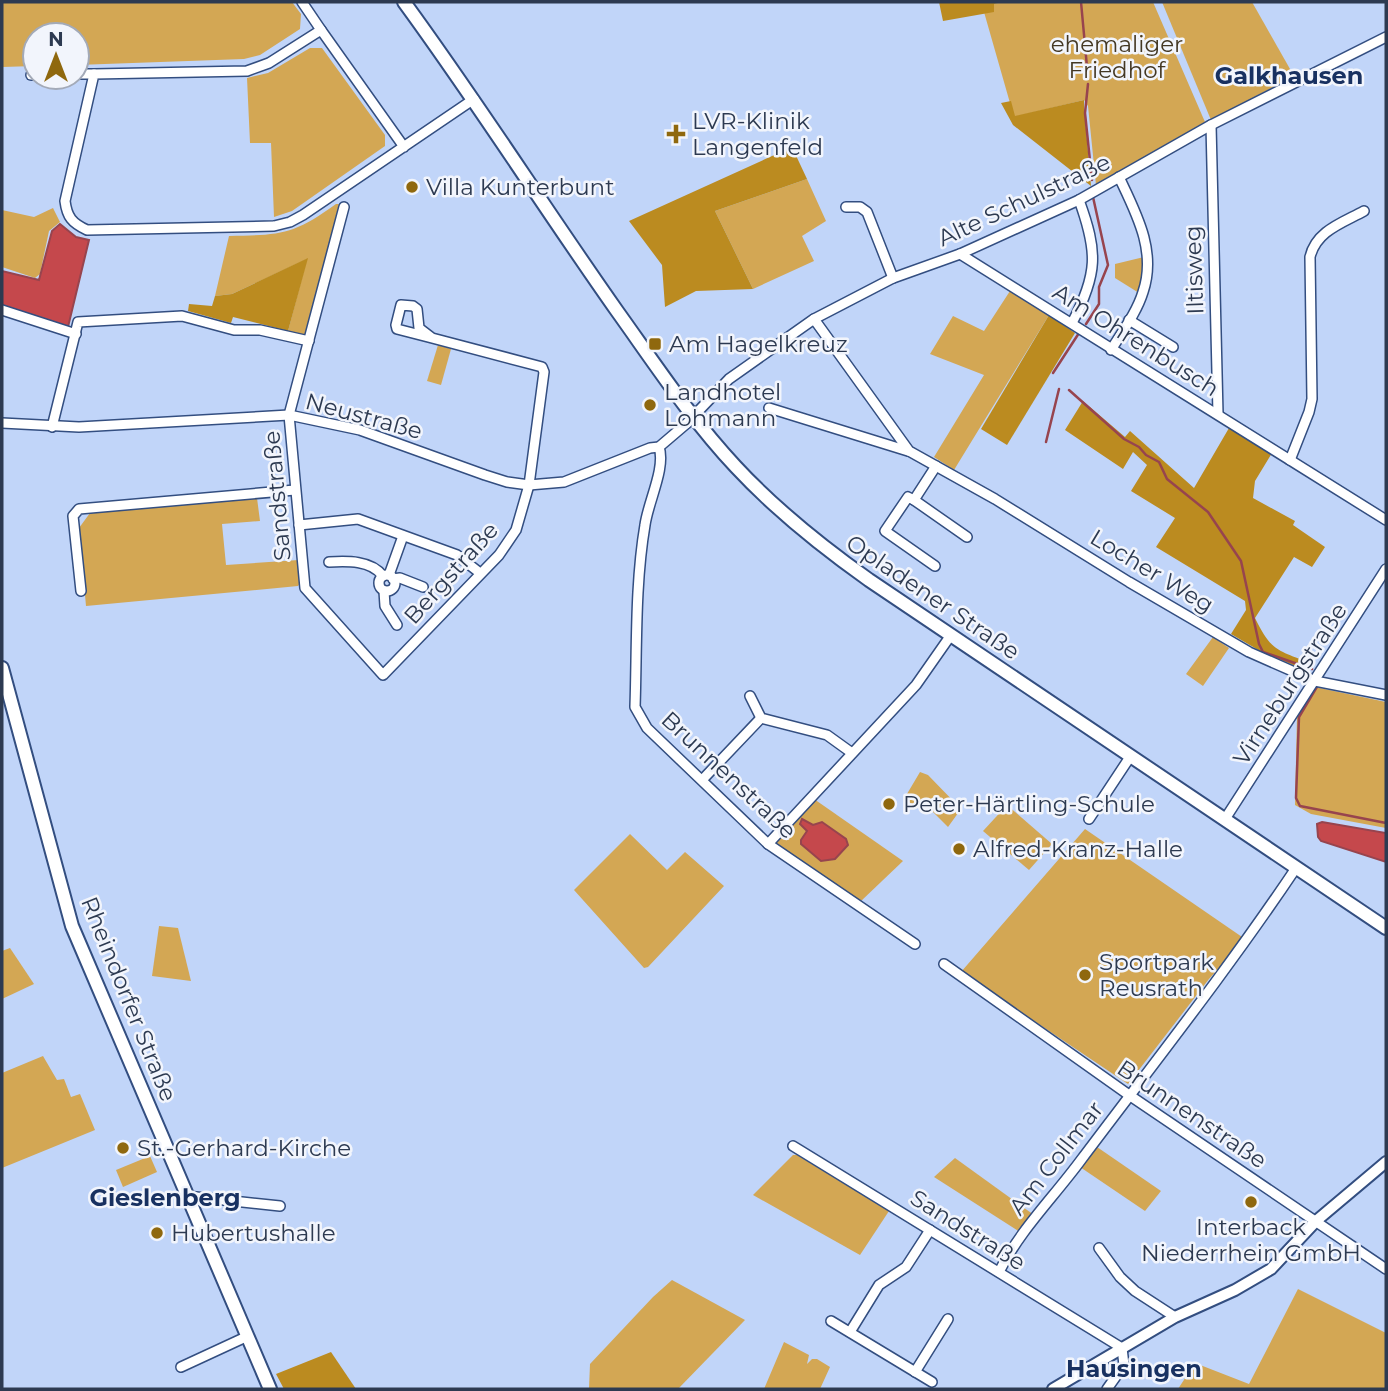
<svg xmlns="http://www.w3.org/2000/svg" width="1388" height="1391" font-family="Montserrat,sans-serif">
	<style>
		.green { fill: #d3a754 }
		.forest { fill: #bb8b20 }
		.water { fill: #c5484c; stroke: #97444e; stroke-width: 2 }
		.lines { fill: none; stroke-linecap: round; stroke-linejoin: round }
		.stream { stroke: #97444e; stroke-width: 2.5 }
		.minor-casing { stroke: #334e80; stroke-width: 12 }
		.tertiary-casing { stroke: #334e80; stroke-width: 14 }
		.secondary-casing { stroke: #334e80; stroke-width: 16 }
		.minor { stroke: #fff; stroke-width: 9 }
		.tertiary { stroke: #fff; stroke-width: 10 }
		.secondary { stroke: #fff; stroke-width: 12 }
		.poi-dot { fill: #8f680e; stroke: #f2f5fc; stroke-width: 2.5 }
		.labels { text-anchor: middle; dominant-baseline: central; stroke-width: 5; stroke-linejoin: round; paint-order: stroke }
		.park-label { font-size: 23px; fill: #443823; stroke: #f2f5fc }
		.poi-label { font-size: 23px; fill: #2d3a51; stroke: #f2f5fc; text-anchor: start }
		.street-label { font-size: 23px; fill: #2d3a51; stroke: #f2f5fc }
		.neighbourhood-label { font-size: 24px; font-weight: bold; fill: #183161; stroke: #f2f5fc }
	</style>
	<rect width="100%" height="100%" fill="#c1d5f9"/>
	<g class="green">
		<polygon points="2,2 292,2 301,14 300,29 260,55 244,59 77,65 77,35 35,35 35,66 2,67"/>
		<polygon points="1006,2 1153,2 1205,122 1096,185 1088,106 1084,100 1014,117 984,12 994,12 994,4"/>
		<polygon points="1162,2 1252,2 1294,76 1211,120"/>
		<polygon points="310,48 322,48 385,135 385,146 292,211 274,217 271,143 250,143 247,78 268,73"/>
		<polygon points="807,179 826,221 802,236 814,261 753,289 715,211"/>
		<path d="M 336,204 L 339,204 L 305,336 L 288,331 L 307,259 L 232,294 L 215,296 L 229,236 C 281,235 293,235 336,204 Z"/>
		<polygon points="53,208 60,222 49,231 40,274 35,278 2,267 2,210 34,217"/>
		<polygon points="1144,257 1143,276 1139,293 1115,278 1115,264"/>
		<polygon points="1010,291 1049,315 954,470 934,457 984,375 930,354 953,316 984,331"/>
		<polygon points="438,345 451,349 441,385 427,381"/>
		<polygon points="257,498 260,521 222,524 226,565 299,560 302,581 298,586 86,606 79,528 90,513"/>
		<polygon points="1213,637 1229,648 1203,686 1186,674"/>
		<polygon points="1315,687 1386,702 1386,828 1311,814 1295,805 1297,716"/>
		<polygon points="920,772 928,775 961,809 948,827 927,806 917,807 904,799"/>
		<polygon points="814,799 903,861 860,902 777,844 776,840"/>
		<polygon points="1007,805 1052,844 1029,870 983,831"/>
		<polygon points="1085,829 1245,939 1209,979 1128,1084 961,972"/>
		<polygon points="630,834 667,870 685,852 724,886 648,967 644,968 574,890"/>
		<polygon points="159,926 178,928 191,981 152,976"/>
		<polygon points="10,948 34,984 2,999 2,951"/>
		<polygon points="43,1056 57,1080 64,1079 71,1097 80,1094 95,1130 2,1168 2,1073"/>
		<polygon points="1097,1147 1161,1191 1145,1211 1080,1167"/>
		<polygon points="793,1155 797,1155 889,1211 860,1255 753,1195"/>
		<polygon points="150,1156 157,1172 123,1187 116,1170"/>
		<polygon points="955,1158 1034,1215 1020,1232 934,1177"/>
		<polygon points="672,1280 745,1320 678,1389 589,1389 590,1364 653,1297"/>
		<polygon points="1298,1289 1386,1333 1386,1389 1178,1389 1195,1363 1249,1384"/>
		<polygon points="784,1342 809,1355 807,1364 812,1359 817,1359 830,1367 820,1389 764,1389"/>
	</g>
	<g class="forest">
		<polygon points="939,2 1006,2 994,4 994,12 943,21"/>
		<polygon points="1084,100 1084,106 1091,186 1013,125 1001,103 1011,101 1015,116"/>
		<polygon points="792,147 807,179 715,211 753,289 696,291 665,307 662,265 629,221"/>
		<polygon points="308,258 288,331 233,317 231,323 188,311 189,304 212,306 215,296 232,294"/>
		<polygon points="1049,315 1075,333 1007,445 981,429"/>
		<path d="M 1083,401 L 1125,437 L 1130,431 L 1194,488 L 1229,428 L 1272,453 L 1255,481 L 1253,498 L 1295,521 L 1293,525 L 1325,547 L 1312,567 L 1294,557 L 1255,618 C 1271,651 1277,650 1310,663 L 1305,670 L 1260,651 L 1231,634 L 1246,610 L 1245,601 L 1156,547 L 1175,518 L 1131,491 L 1147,465 L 1133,452 L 1123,469 L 1065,430 Z"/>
		<polygon points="331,1352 356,1389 284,1389 276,1374"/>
	</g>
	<g class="water">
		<polygon points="60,224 76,237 89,240 68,327 2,306 2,271 39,280 52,231"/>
		<polygon points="802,819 813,825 822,822 846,839 848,845 835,859 821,861 801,844 801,840 807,831 800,824"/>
		<polygon points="1322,822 1386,833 1386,862 1321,841 1318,837 1317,824"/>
	</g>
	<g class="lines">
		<g class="stream">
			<polyline points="1081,2 1088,78"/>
			<polyline points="1088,84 1085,113 1092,180"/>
			<polyline points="1086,324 1099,304 1099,287 1108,265 1093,197"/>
			<polyline points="1053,373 1079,333"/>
			<polyline points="1069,390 1124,439 1139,447 1146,455 1159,462 1167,479 1208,512 1241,561 1259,644 1263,652 1312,669"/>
			<polyline points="1046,442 1059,389"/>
			<polyline points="1318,685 1299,717 1296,798 1300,806 1386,823"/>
		</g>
		<g class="minor-casing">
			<g id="minor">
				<polyline points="302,2 321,30"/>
				<polyline points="77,74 94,74"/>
				<polyline points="31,75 35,75"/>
				<polyline points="1211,125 1218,414"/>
				<path d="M 404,147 L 321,30 L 269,63 L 247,71 L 94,74 L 65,201 C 67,217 72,223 87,230 L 274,226 L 290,222 L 303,215 L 474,99"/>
				<polyline points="344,207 289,415 305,588 383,675 499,555 516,530 529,485 544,372 542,367 432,338 419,328 417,309 413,306 401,305 396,325 397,329 432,338"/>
				<polyline points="846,207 860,207 867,212 893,278"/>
				<polyline points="960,254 1386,520"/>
				<polyline points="2,310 76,334"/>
				<polyline points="814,319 909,451 995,499 1129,582 1249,652 1315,681 1386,695"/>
				<polyline points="1129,320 1173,347"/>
				<path d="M 1072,323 C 1098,274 1098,252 1079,200"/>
				<path d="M 1111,350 C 1122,332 1137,312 1143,292 C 1157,251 1136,213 1119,177"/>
				<polyline points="769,408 908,451"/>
				<polyline points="2,423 79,427 289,415 360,430 485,475 507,482 529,485 564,482 650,448 659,447 686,424 729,379 814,319 893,278 960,254 1079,200 1211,125 1386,37"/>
				<polyline points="52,427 78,322 182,316 234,330 260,330 309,341"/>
				<path d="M 659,447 C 666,468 648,502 645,525 C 635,584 637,647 635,707 L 647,728 L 768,844 L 915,944"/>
				<path d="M 1290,460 L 1309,412 L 1312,399 L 1310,257 C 1316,231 1342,223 1364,211"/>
				<polyline points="936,466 914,500 967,537"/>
				<polyline points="914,500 908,497 885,531 935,566"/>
				<polyline points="299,525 358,519 457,555 480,573"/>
				<path d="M 329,562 C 347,561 371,560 383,576"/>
				<circle cx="387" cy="583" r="8"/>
				<polyline points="389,575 403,536"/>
				<polyline points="393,579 400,578 423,587"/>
				<polyline points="81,591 73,516 79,509 295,490"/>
				<polyline points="384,591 385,606 397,625"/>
				<polyline points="750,696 761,718 827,735 852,753"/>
				<polyline points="703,779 761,718"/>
				<polyline points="1089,819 1130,757"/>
				<polyline points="1225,819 1386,569"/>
				<polyline points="768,844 916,685 951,635"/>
				<polyline points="944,964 1129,1095 1386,1269"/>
				<polyline points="793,1146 1122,1348 1124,1365 1107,1389"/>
				<polyline points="187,1196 280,1206"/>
				<polyline points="1099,1248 1120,1277 1135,1291 1175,1317"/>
				<path d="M 999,1272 C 1020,1230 1053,1198 1081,1160 C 1154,1063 1229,968 1296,868"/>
				<polyline points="831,1321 932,1382"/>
				<polyline points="850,1332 879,1285 906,1267 930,1230"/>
				<polyline points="181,1367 248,1336"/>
				<polyline points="915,1372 948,1319"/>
			</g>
		</g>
		<g class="tertiary-casing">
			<polyline id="tertiary" points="1053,1389 1175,1317 1235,1290 1271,1269 1316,1221 1386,1162"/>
		</g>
		<g class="secondary-casing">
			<g id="secondary">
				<path d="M 404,2 C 478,103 545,209 617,311 C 655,364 691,419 736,467 C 776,510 821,546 869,580 L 1386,928"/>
				<polyline points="2,668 72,926 270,1389"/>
			</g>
		</g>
		<use href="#minor" class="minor"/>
		<use href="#tertiary" class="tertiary"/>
		<use href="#secondary" class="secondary"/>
	</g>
	<g class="poi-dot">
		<path d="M672.5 123.5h7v7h7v7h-7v7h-7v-7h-7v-7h7z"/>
		<circle cx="412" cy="187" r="7"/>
		<rect x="648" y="337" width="14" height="14" rx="3.5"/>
		<circle cx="650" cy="405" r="7"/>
		<circle cx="889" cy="804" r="7"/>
		<circle cx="959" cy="849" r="7"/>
		<circle cx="1085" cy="975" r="7"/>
		<circle cx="123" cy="1148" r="7"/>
		<circle cx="1251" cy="1202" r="7"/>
		<circle cx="157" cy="1233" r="7"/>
	</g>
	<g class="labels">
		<g class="park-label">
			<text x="1117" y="44">ehemaliger<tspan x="1117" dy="26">Friedhof</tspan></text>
		</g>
		<g class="poi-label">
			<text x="692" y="121">LVR-Klinik<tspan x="692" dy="26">Langenfeld</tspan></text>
			<text x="426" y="187">Villa Kunterbunt</text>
			<text x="669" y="344">Am Hagelkreuz</text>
			<text x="664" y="392">Landhotel<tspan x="664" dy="26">Lohmann</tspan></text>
			<text x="903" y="804">Peter-Härtling-Schule</text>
			<text x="973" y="849">Alfred-Kranz-Halle</text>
			<text x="1099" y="962">Sportpark<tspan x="1099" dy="26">Reusrath</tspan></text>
			<text x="137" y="1148">St.-Gerhard-Kirche</text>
			<text x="1251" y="1227" text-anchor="middle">Interback<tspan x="1251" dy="26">Niederrhein GmbH</tspan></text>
			<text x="171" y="1233">Hubertushalle</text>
		</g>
		<g class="street-label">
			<text transform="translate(1024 200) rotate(-25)">Alte Schulstraße</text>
			<text transform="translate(1194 270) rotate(-92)">Iltisweg</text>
			<text transform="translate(1136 340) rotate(32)">Am Ohrenbusch</text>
			<text transform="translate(364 416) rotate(15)">Neustraße</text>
			<text transform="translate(277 496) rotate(-95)">Sandstraße</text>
			<text transform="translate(1152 571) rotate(31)">Locher Weg</text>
			<text transform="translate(451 573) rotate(-48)">Bergstraße</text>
			<text transform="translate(933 597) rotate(34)">Opladener Straße</text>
			<text transform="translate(1290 684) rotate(-57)">Virneburgstraße</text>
			<text transform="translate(729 775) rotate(43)">Brunnenstraße</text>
			<text transform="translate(129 999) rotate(68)">Rheindorfer Straße</text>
			<text transform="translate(1192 1114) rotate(34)">Brunnenstraße</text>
			<text transform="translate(1056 1158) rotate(-52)">Am Collmar</text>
			<text transform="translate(968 1230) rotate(32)">Sandstraße</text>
		</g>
		<g class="neighbourhood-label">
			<text x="1289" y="75">Galkhausen</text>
			<text x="165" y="1197">Gieslenberg</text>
			<text x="1134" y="1368">Hausingen</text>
		</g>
	</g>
	<rect width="1388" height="1391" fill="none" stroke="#2d3a51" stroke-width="7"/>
	<g transform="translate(56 56)"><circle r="33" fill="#f2f5fc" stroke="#a3aab8" stroke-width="2"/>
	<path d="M0-5L12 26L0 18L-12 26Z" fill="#8f680e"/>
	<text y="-10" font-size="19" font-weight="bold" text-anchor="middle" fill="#2d3a51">N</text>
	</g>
</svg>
